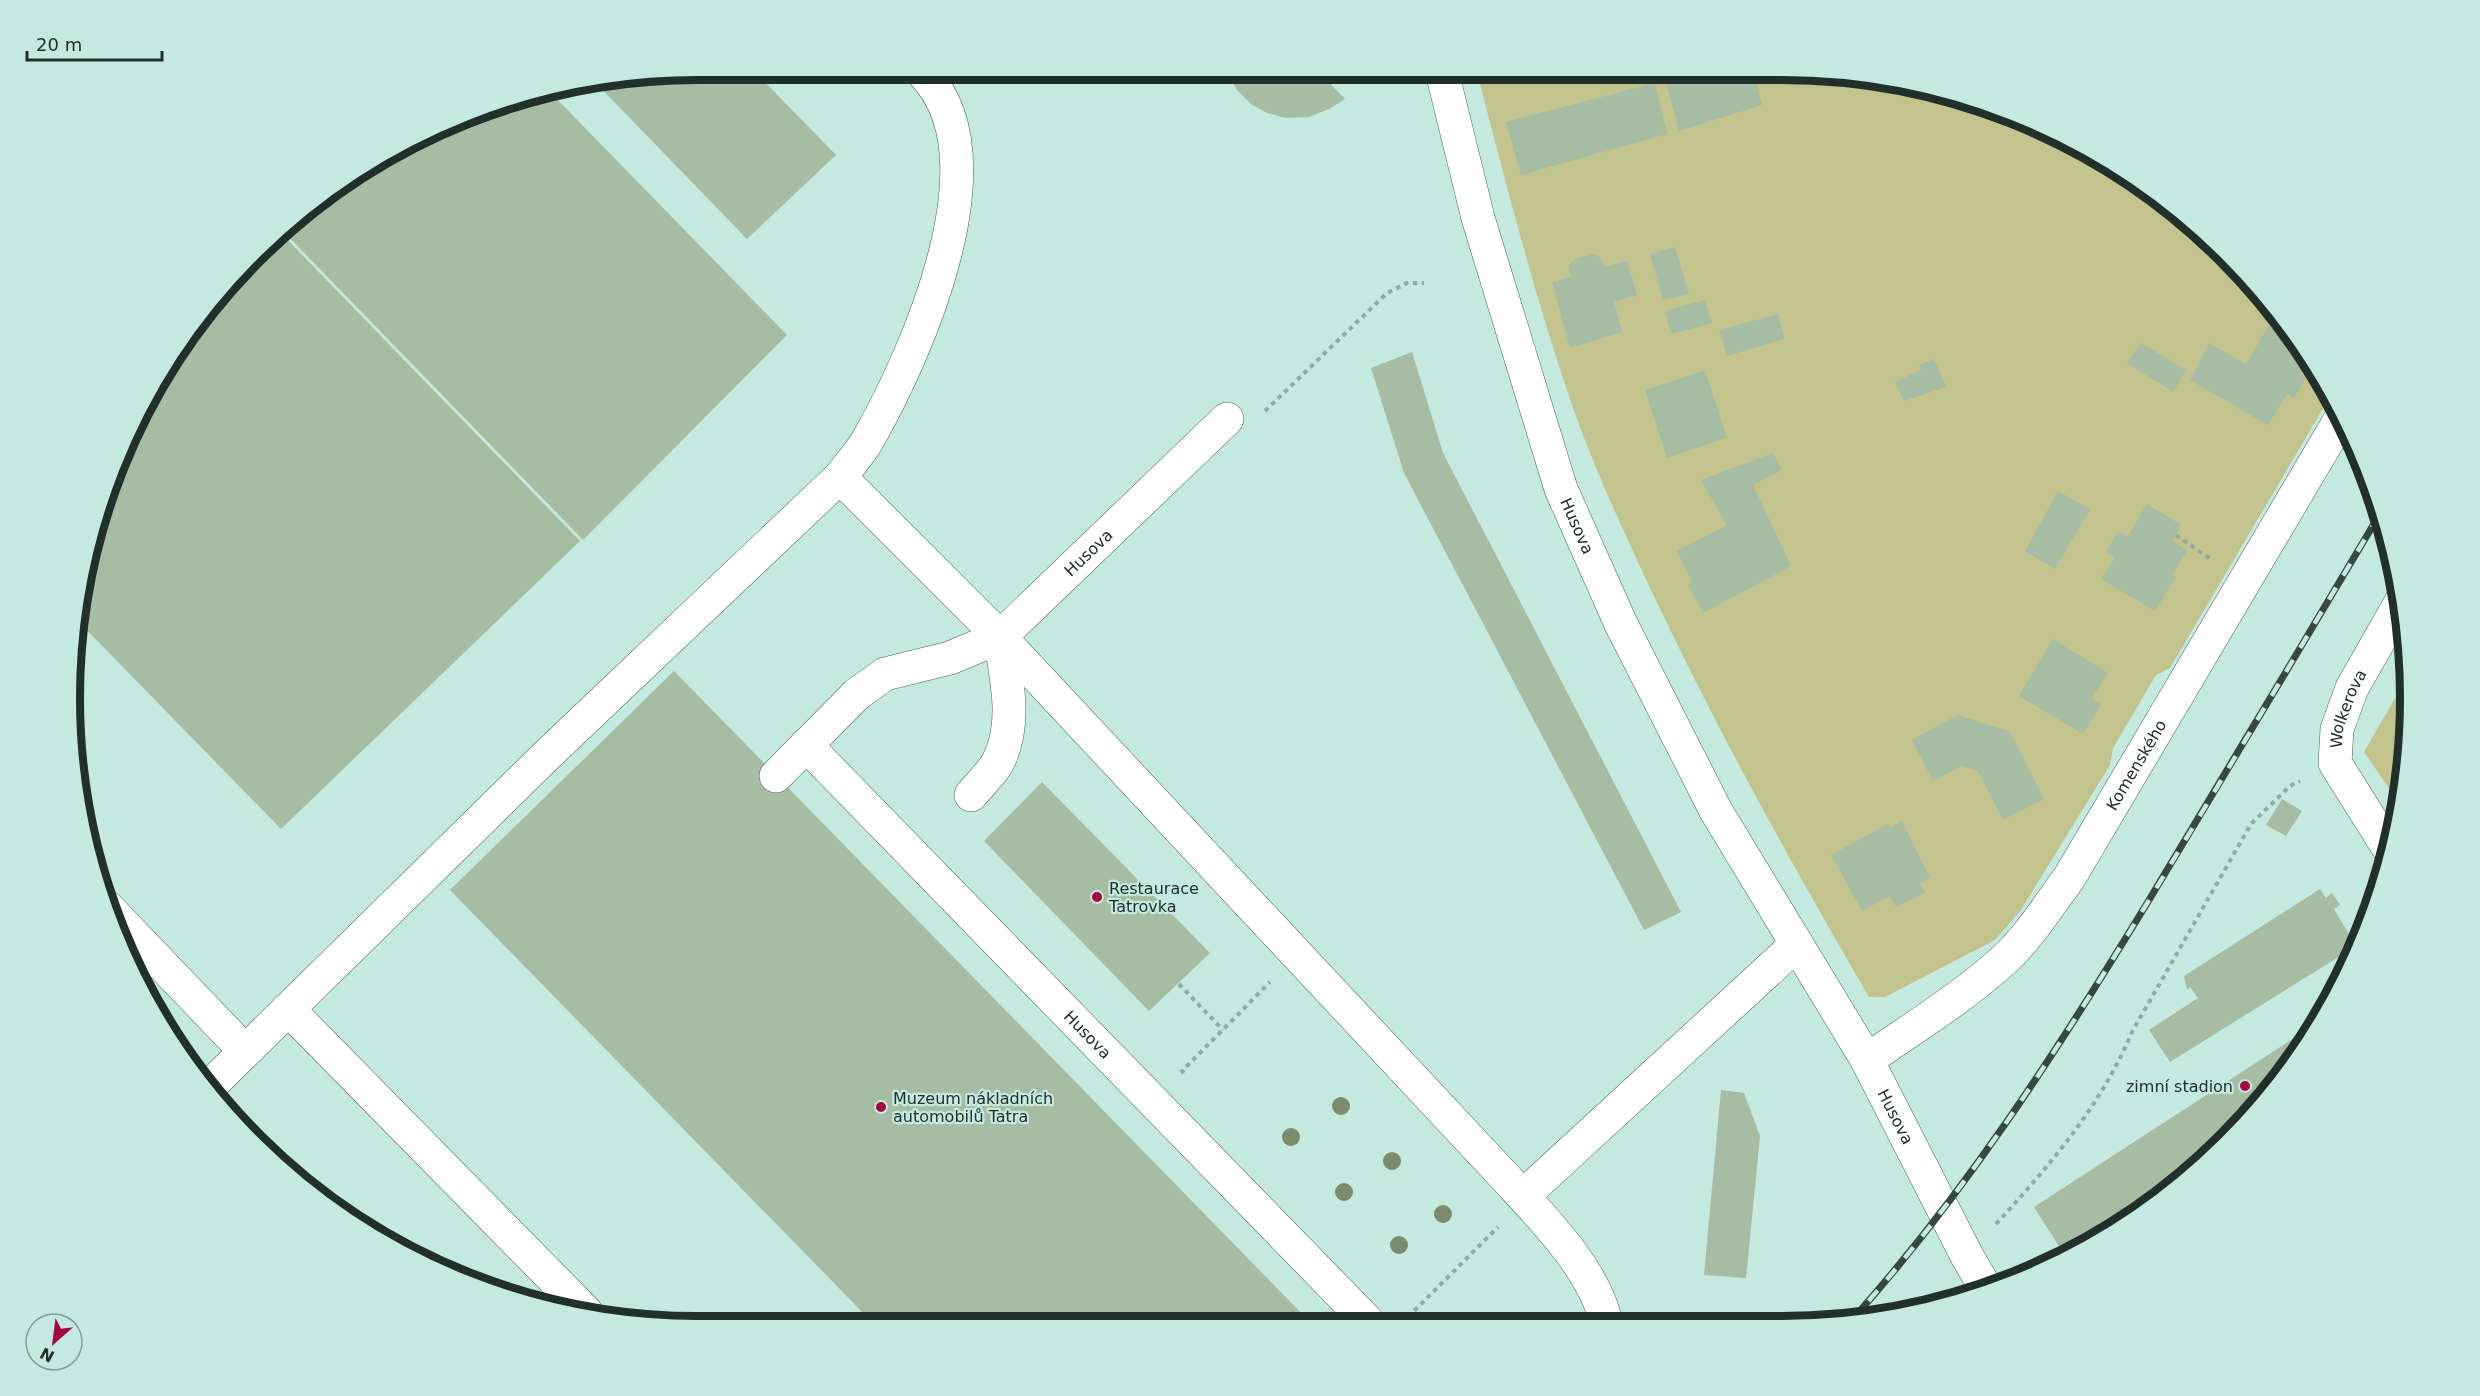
<svg xmlns="http://www.w3.org/2000/svg" width="2480" height="1396" font-family="'DejaVu Sans',sans-serif">
	<style>
		.green { fill: #c3c38d }
		.building { fill: #a6bca3 }
		.lines { fill: none; stroke-linecap: round; stroke-linejoin: round }
		.minor-casing { stroke: #42645a; stroke-width: 34 }
		.path { stroke: #8eaca3; stroke-width: 4; stroke-dasharray: 4.5 4.5; stroke-linecap: butt }
		.minor { stroke: #fff; stroke-width: 33 }
		.rail-casing { stroke: #374843; stroke-width: 7 }
		.rail { stroke: #c4e9de; stroke-width: 4.5; stroke-dasharray: 14; stroke-linecap: butt }
		.tree { fill: #7b8c6e }
		.poi-dot { fill: #a30843; stroke: #c4e9de; stroke-width: 2 }
		.labels { text-anchor: middle; dominant-baseline: central; stroke-width: 4.5; stroke-linejoin: round; paint-order: stroke }
		.street-label { font-size: 16px; fill: #22302c; stroke: #c4e9de }
		.poi-label { font-size: 16px; fill: #22302c; stroke: #c4e9de; text-anchor: start }
		.rim { fill: none; stroke: #22302c; stroke-width: 8 }
	</style>
	<rect width="100%" height="100%" fill="#c4e9de"/>
	<g class="green">
		<path d="M 1823,70 L 1984,102 L 2097,153 L 2197,225 L 2281,315 L 2331,395 L 2170,668 L 2156,675 L 2113,748 L 2110,765 L 2021,910 L 1995,940 L 1885,997 L 1869,997 C 1791,863 1717,730 1651,590 C 1623,530 1595,470 1573,408 C 1535,298 1506,184 1477,72 Z"/>
		<polygon points="2409,674 2406,780 2400,804 2364,752"/>
	</g>
	<g class="building">
		<polygon points="1663,71 1753,71 1762,105 1679,131"/>
		<polygon points="1227,72 1324,72 1322,75 1345,99 1329,109 1309,117 1286,118 1267,113 1251,104 1237,90"/>
		<polygon points="616,74 757,74 836,155 747,239 593,80"/>
		<polygon points="1655,83 1667,134 1521,175 1506,122"/>
		<polygon points="548,90 787,335 583,540 281,229 315,199 419,134 496,102"/>
		<polygon points="279,231 580,541 281,829 74,617 91,535 134,420 175,348 253,253"/>
		<polygon points="1675,247 1689,294 1663,300 1650,254"/>
		<polygon points="1594,254 1601,258 1604,267 1627,261 1637,295 1614,302 1622,332 1570,348 1552,282 1571,277 1568,266 1573,260"/>
		<polygon points="1705,300 1712,323 1671,334 1665,311"/>
		<polygon points="2277,311 2317,374 2303,365 2300,374 2306,378 2294,398 2287,394 2268,425 2190,380 2209,343 2246,364"/>
		<polygon points="1778,314 1784,339 1727,356 1719,330"/>
		<polygon points="2141,343 2186,370 2173,392 2127,363"/>
		<polygon points="1412,352 1443,453 1681,912 1644,930 1404,473 1371,368"/>
		<polygon points="1934,359 1946,387 1904,401 1895,382 1921,370 1919,365"/>
		<polygon points="1705,370 1727,438 1667,458 1645,390"/>
		<polygon points="1773,453 1782,470 1753,485 1791,566 1703,613 1688,585 1692,582 1677,551 1727,525 1701,480"/>
		<polygon points="2058,491 2090,509 2055,569 2025,551"/>
		<polygon points="2147,504 2181,525 2172,541 2187,551 2172,575 2176,577 2155,611 2101,579 2115,558 2106,552 2118,531 2128,536"/>
		<polygon points="2053,639 2108,673 2092,699 2101,705 2083,734 2019,696"/>
		<polygon points="674,671 1311,1323 875,1325 450,890"/>
		<polygon points="1958,715 2010,732 2044,799 2003,820 1978,771 1962,766 1933,781 1912,740"/>
		<polygon points="1042,782 1210,953 1149,1011 984,841"/>
		<polygon points="2282,799 2302,811 2286,836 2266,825"/>
		<polygon points="1902,821 1930,878 1920,883 1925,893 1896,907 1890,896 1862,911 1831,855 1888,824 1890,828"/>
		<polygon points="2320,889 2326,898 2332,893 2340,905 2334,909 2356,946 2170,1062 2149,1030 2198,998 2190,987 2187,990 2184,976"/>
		<polygon points="2329,1007 2227,1143 2131,1221 2064,1254 2034,1207 2308,1029 2305,1023"/>
		<polygon points="1721,1090 1744,1093 1760,1136 1746,1278 1704,1275"/>
	</g>
	<g class="lines">
		<g class="minor-casing">
			<g id="minor">
				<path id="s1" d="M 1442,72 L 1478,218 L 1561,489 L 1621,624 L 1716,811 L 1867,1060 L 1967,1256 L 1988,1292"/>
				<path d="M 840,477 L 1000,637 L 1505,1177 C 1540,1215 1596,1271 1606,1323"/>
				<path id="s2" d="M 806,745 L 1368,1322"/>
				<path id="s3" d="M 776,776 L 857,694 L 885,674 L 950,658 L 1000,637 L 1227,419"/>
				<path d="M 971,795 C 980,784 992,773 998,762 C 1018,722 1006,678 1000,637"/>
				<path id="s4" d="M 2389,849 L 2335,763 L 2337,729 L 2352,688 L 2401,602"/>
				<polyline points="107,907 245,1051"/>
				<polyline points="288,1009 586,1312"/>
				<path id="s5" d="M 1867,1060 C 1913,1028 1962,998 2004,960 C 2030,936 2048,906 2069,878 L 2343,415"/>
				<path d="M 208,1088 L 547,755 L 840,477 C 850,464 862,451 870,436 C 917,352 1005,157 923,73"/>
				<polyline points="1523,1196 1797,944"/>
			</g>
		</g>
		<g class="path">
			<polyline points="1265,411 1387,293 1407,283 1424,283"/>
			<polyline points="2176,535 2212,560"/>
			<polyline points="1179,984 1223,1030"/>
			<polyline points="1184,1073 1182,1071 1270,982"/>
			<path d="M 1996,1224 C 2050,1165 2101,1106 2132,1032 L 2251,824 L 2290,786 L 2300,781"/>
			<polyline points="1408,1317 1498,1227"/>
		</g>
		<use href="#minor" class="minor"/>
		<g class="rail-casing">
			<path id="rail" d="M 1850,1322 C 1965,1194 2057,1051 2146,905 C 2225,775 2303,643 2381,512"/>
		</g>
		<use href="#rail" class="rail"/>
	</g>
	<g class="tree">
		<circle cx="1341" cy="1106" r="9"/>
		<circle cx="1291" cy="1137" r="9"/>
		<circle cx="1392" cy="1161" r="9"/>
		<circle cx="1344" cy="1192" r="9"/>
		<circle cx="1443" cy="1214" r="9"/>
		<circle cx="1399" cy="1245" r="9"/>
	</g>
	<g class="poi-dot">
		<circle cx="1097" cy="897" r="6"/>
		<circle cx="2245" cy="1086" r="6"/>
		<circle cx="881" cy="1107" r="6"/>
	</g>
	<g class="labels">
		<g class="street-label">
			<text stroke="none"><textPath href="#s1" startOffset="474">Husova</textPath></text>
			<text stroke="none"><textPath href="#s3" startOffset="393">Husova</textPath></text>
			<text stroke="none"><textPath href="#s4" startOffset="158">Wolkerova</textPath></text>
			<text stroke="none"><textPath href="#s5" startOffset="406">Komenského</textPath></text>
			<text stroke="none"><textPath href="#s2" startOffset="404">Husova</textPath></text>
			<text stroke="none"><textPath href="#s1" startOffset="1146">Husova</textPath></text>
		</g>
		<g class="poi-label">
			<text x="1109" y="888">Restaurace<tspan x="1109" dy="18">Tatrovka</tspan></text>
			<text x="2233" y="1086" text-anchor="end">zimní stadion</text>
			<text x="893" y="1098">Muzeum nákladních<tspan x="893" dy="18">automobilů Tatra</tspan></text>
		</g>
	</g>
	<path d="M0 0H2480V1396H0ZM698 80H1782A618 618 0 0 1 2400 698V698A618 618 0 0 1 1782 1316H698A618 618 0 0 1 80 698V698A618 618 0 0 1 698 80Z" fill="#c4e9de" fill-rule="evenodd"/>
	<path class="rim" d="M698 80H1782A618 618 0 0 1 2400 698V698A618 618 0 0 1 1782 1316H698A618 618 0 0 1 80 698V698A618 618 0 0 1 698 80Z"/>
	<g transform="translate(54 1342) rotate(208)"><circle r="28" fill="#c4e9de" stroke="#839f97" stroke-width="1.5"/>
	<path d="M0-4.5L10 22L0 15L-10 22Z" fill="#a30843"/>
	<text y="-9" font-size="16" font-weight="bold" text-anchor="middle" fill="#22302c">N</text>
	</g>
	<path d="M27 51v9h135v-9" fill="none" stroke="#22302c" stroke-width="3"/>
	<text x="36" y="51" font-size="18" fill="#22302c" stroke="#c4e9de" stroke-width="4.5" paint-order="stroke">20 m</text>
</svg>
